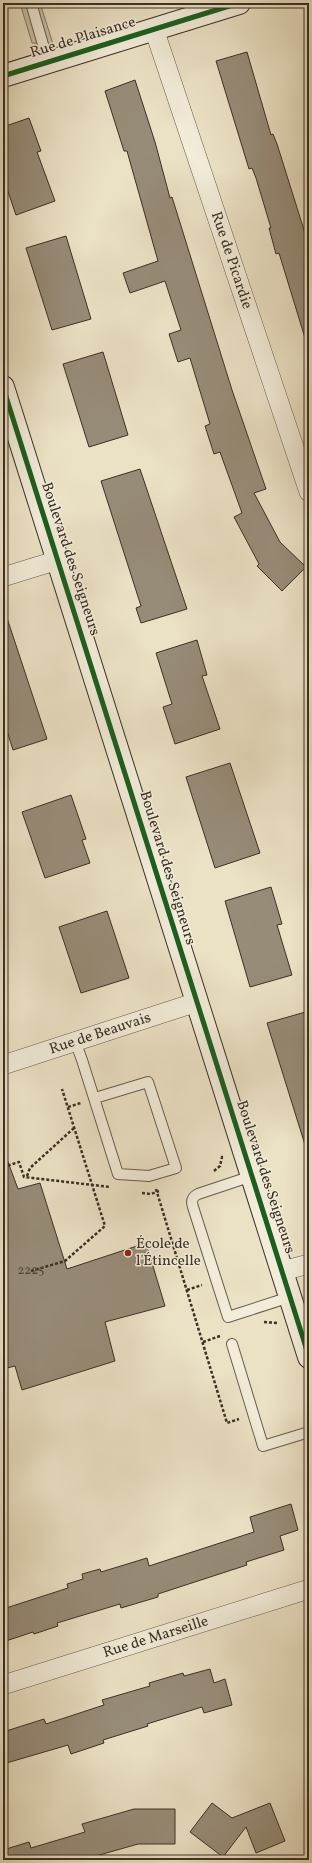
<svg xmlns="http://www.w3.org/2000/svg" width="312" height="1863" font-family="Vollkorn,serif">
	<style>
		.green { fill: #cdc3aa; stroke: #847a68 }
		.building { fill: #978c78; stroke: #3b3025 }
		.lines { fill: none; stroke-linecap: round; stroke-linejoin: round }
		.lane-casing { stroke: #675c4d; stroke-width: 12 }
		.street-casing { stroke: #675c4d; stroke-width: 20 }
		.secondary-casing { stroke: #3b3025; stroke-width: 24 }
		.path { stroke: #3b3025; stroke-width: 2.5; stroke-dasharray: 3 2; stroke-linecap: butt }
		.lane { stroke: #f2ecd9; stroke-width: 10 }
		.street { stroke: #f2ecd9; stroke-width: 19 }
		.secondary { stroke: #f2ecd9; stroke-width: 22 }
		.cycleway-casing { stroke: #f2ecd9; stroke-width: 8 }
		.cycleway { stroke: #1b5e20; stroke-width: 5 }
		.poi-dot { fill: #8f2418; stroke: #f2ecd9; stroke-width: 1.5 }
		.labels { text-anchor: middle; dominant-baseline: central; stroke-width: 3; stroke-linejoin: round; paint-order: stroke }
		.number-label { font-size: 13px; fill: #52473a }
		.street-label { font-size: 15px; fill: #3b3025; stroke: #f2ecd9 }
		.poi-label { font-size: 15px; fill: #3b3025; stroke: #f2ecd9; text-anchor: start }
	</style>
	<rect width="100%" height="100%" fill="#ebe1c5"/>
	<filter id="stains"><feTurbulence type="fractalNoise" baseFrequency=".005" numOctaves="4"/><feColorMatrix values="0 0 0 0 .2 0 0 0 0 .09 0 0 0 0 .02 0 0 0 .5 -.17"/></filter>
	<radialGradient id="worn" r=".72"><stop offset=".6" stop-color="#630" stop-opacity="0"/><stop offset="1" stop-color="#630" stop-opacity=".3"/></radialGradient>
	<polygon class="green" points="20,3 40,3 53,44 32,43"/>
	<g class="building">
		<polygon points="247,52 271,135 273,134 277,144 309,246 309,338 305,338 279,253 276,254 269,228 271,228 256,178 252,168 249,169 216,61"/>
		<polygon points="135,80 155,142 170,198 172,197 232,390 266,489 254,493 280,542 306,567 282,591 257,566 259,564 234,517 242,513 220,452 214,454 205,426 210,424 190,358 178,362 169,334 181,330 165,281 130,293 123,273 158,261 127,151 124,151 105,91"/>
		<polygon points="29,118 41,151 37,152 55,201 16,215 3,177 3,127"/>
		<polygon points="66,236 91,319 52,330 26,248"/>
		<polygon points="103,352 128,435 89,447 63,364"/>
		<polygon points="140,469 187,609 141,623 136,608 141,606 101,481"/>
		<polygon points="6,615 47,739 13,750 3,718 3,616"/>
		<polygon points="197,640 207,675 202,676 220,729 175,744 163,707 172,704 156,653"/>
		<polygon points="230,763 260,853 215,868 186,777"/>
		<polygon points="71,795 86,839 82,840 90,863 45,878 22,812"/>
		<polygon points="271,887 282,924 277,925 292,975 250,987 225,901"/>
		<polygon points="107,911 129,978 81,993 59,927"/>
		<polygon points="309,1011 309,1147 306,1148 267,1023"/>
		<polygon points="3,1154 5,1154 18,1189 40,1183 67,1269 146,1243 165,1306 105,1322 115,1361 22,1390 15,1366 3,1369"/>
		<polygon points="291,1504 298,1530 280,1536 284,1550 246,1562 247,1565 158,1594 158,1597 121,1608 120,1604 57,1623 58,1626 34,1634 33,1632 3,1642 3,1609 68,1588 67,1584 83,1579 82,1574 100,1569 101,1572 147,1558 149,1566 254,1532 250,1517"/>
		<polygon points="210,1669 214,1683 225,1679 232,1705 204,1713 202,1707 147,1724 148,1726 103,1740 104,1743 71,1754 68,1745 3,1764 3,1732 44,1719 46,1724 104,1705 102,1700 150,1686 149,1683 183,1673 184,1676"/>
		<polygon points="212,1803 232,1818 270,1803 285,1841 256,1853 246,1827 223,1857 190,1832"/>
		<polygon points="134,1809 175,1809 175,1844 138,1844 82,1860 3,1860 3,1850 29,1842 31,1848 85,1832 82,1824"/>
	</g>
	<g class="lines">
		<g class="lane-casing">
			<g id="lane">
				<polyline points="31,3 48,62"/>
				<polyline points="75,1041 82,1060 118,1174 149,1176 176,1168 148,1082 95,1098"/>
				<path d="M 252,1176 L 198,1194 C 192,1197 191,1201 193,1207 L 228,1317 L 290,1297"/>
				<polyline points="232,1344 263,1446 309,1432"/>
			</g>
		</g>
		<g class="street-casing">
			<g id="street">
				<path id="s1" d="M 154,29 L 309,492"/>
				<polyline points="3,577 58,560"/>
				<path id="s2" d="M 3,1065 L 197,1002"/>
				<polyline points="282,1271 309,1264"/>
				<path id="s3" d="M 3,1685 L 309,1589"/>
			</g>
		</g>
		<g class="secondary-casing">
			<g id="secondary">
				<polyline points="3,76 239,3"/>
				<polyline points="3,387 309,1357"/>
			</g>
		</g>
		<g class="path">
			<polyline points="68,1107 81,1103"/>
			<polyline points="3,1167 19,1162 24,1177 110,1187"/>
			<polyline points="214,1171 220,1166 222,1157 224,1157"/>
			<polyline points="27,1176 30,1168 74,1128"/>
			<polyline points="156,1189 227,1423 239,1419"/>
			<polyline points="142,1193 151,1194 159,1191"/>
			<polyline points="31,1271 65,1261 105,1226 62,1089"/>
			<polyline points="187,1290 202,1285"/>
			<polyline points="264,1322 277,1323"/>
			<polyline points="203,1342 220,1336"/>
		</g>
		<use href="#lane" class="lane"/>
		<use href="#street" class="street"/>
		<use href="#secondary" class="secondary"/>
		<g class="cycleway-casing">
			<g id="cycleway">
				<polyline points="3,76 239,3"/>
				<polyline points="3,387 309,1357"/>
			</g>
		</g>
		<use href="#cycleway" class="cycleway"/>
	</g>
	<circle class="poi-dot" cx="128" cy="1253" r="4"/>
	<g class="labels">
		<g class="number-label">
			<text x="31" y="1271">2225</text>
		</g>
		<g class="street-label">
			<text transform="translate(83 38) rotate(-17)">Rue de Plaisance</text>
			<text stroke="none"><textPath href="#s1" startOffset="244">Rue de Picardie</textPath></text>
			<text transform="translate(70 559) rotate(72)">Boulevard des Seigneurs</text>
			<text transform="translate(167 868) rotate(73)">Boulevard des Seigneurs</text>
			<text stroke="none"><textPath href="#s2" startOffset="102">Rue de Beauvais</textPath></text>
			<text transform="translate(265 1177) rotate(72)">Boulevard des Seigneurs</text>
			<text stroke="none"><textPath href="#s3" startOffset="160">Rue de Marseille</textPath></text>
		</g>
		<g class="poi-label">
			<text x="136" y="1244">École de<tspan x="136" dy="17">l'Étincelle</tspan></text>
		</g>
	</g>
	<rect width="312" height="1863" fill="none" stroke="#ebe1c5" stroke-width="16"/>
	<rect x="4" y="4" width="304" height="1855" fill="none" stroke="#3b3025" stroke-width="2"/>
	<rect x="8" y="8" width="296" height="1847" fill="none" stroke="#3b3025"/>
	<rect width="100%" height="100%" filter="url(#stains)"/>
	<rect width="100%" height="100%" fill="url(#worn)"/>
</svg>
